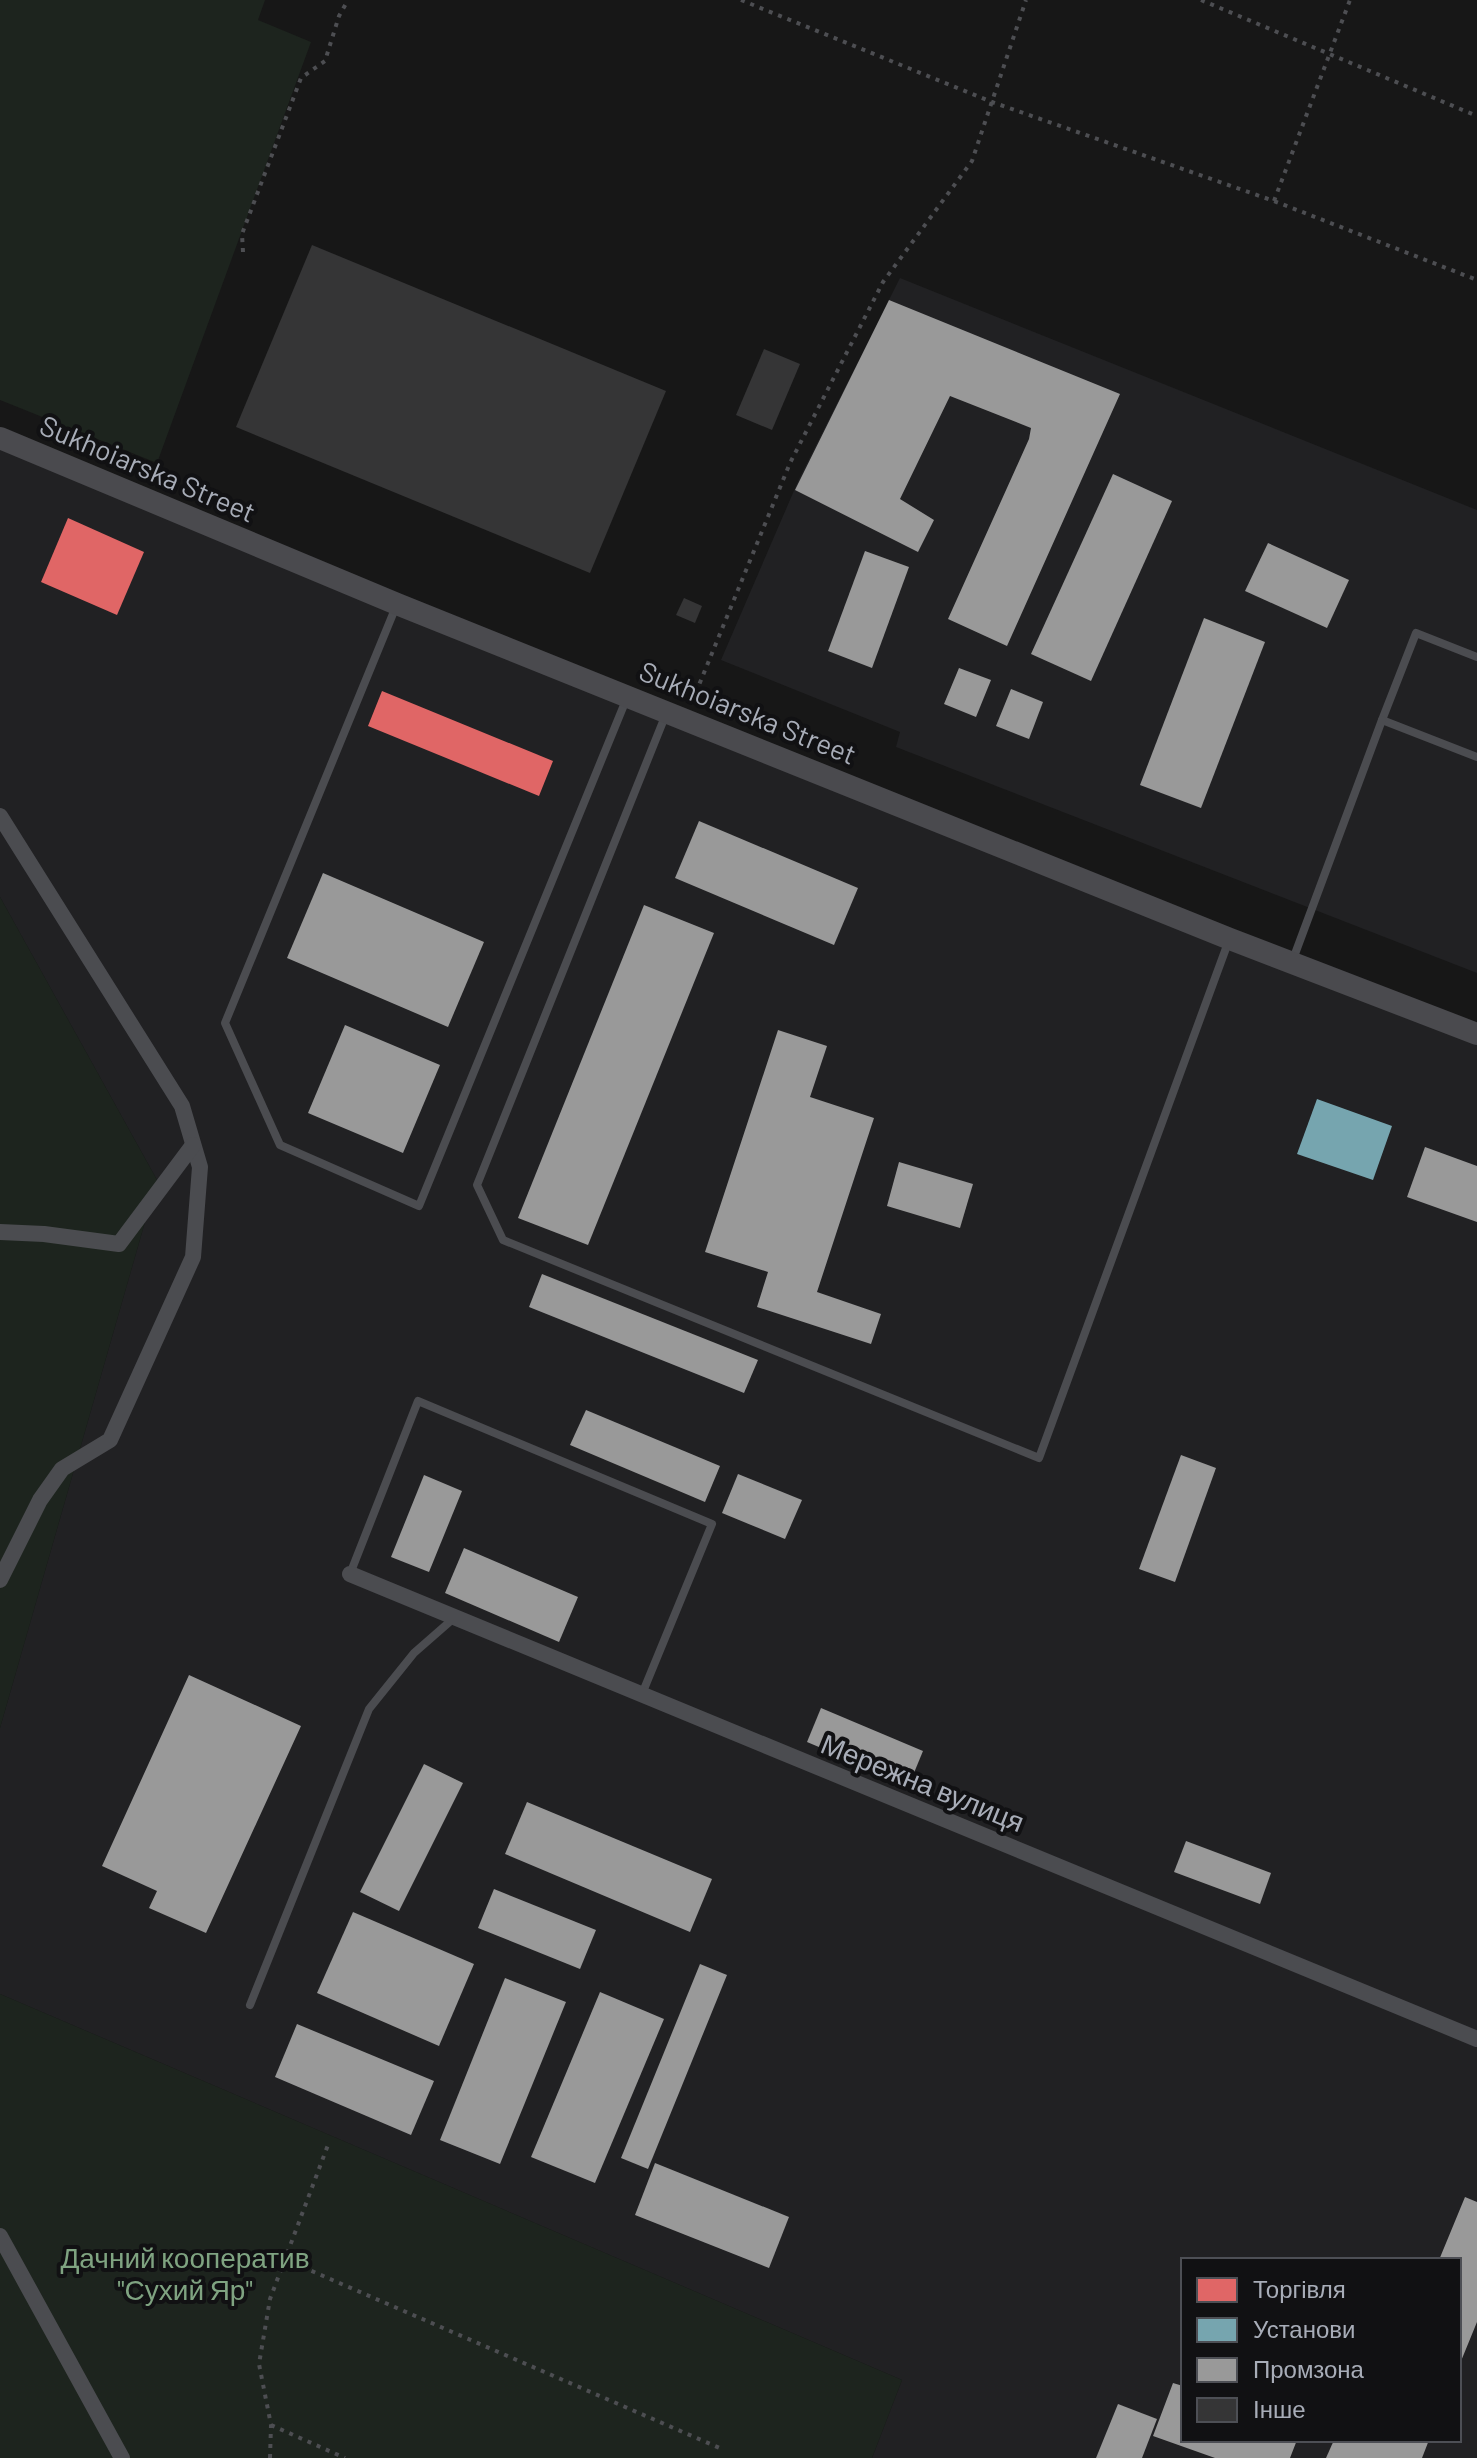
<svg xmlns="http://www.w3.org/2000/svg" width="1477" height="2458" font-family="Barlow,sans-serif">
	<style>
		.built { fill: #212123; fill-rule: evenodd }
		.green { fill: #1d241e }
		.shops { fill: #e06666 }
		.public { fill: #76a5af }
		.industry { fill: #999 }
		.building { fill: #353536 }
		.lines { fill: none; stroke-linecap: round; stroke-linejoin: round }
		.path { stroke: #4d4e52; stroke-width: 4; stroke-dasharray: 4 6; stroke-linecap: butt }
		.lane { stroke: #4b4c50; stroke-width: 8 }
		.street { stroke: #4b4c50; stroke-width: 16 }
		.secondary { stroke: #4a4a4e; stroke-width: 22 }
		.labels { text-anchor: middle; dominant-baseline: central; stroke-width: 8; stroke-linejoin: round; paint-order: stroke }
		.street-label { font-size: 28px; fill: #a8adb8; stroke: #111113 }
		.park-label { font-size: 28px; fill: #7fa381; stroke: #111113 }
	</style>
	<rect width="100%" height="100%" fill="#171717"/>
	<g class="built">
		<polygon points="900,278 1477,510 1477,973 896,747 900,732 721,660 799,479"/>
		<path d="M 0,438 L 1477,1034 L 1477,2458 L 872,2458 L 902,2380 L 0,1994 L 0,1728 L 157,1180 L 0,897 ZM 1183,2260 L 1459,2260 L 1459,2440 L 1183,2440 Z"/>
	</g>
	<g class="green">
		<polygon points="0,0 265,0 258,20 311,42 157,463 0,400"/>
		<polygon points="0,897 157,1180 0,1728"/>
		<polygon points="0,1994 902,2380 872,2458 0,2458"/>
	</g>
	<g class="shops">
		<polygon points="68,518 144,552 117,615 41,582"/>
		<polygon points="382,691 553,761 539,796 368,726"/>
	</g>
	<polygon class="public" points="1317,1099 1392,1126 1373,1180 1297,1154"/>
	<g class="industry">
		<polygon points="889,300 1120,394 1007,646 948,619 1029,439 1031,428 950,396 900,499 934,520 918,552 795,490"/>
		<polygon points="1113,474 1172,501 1091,681 1031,654"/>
		<polygon points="1268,543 1349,580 1327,628 1245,591"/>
		<polygon points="865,551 909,567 872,668 828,651"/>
		<polygon points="1204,618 1265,642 1201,808 1140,785"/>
		<polygon points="959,668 991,680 976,717 944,704"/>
		<polygon points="1011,689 1043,702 1029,739 996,726"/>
		<polygon points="699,821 858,888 834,945 675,878"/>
		<polygon points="323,873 484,942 448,1027 287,958"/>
		<polygon points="644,905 714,933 588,1245 518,1218"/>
		<polygon points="345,1025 440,1065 403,1153 308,1113"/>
		<polygon points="778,1030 827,1046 810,1097 874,1118 817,1292 881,1314 871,1344 757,1307 768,1272 705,1252"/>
		<polygon points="1425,1147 1477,1166 1477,1222 1407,1197"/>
		<polygon points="899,1162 973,1184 960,1228 887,1206"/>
		<polygon points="542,1274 758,1360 744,1393 529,1307"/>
		<polygon points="586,1410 720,1466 705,1502 570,1445"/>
		<polygon points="1181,1455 1216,1468 1175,1582 1139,1569"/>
		<polygon points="738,1474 802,1500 785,1539 722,1513"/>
		<polygon points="424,1475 462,1491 429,1572 391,1557"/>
		<polygon points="464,1548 578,1597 559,1642 445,1593"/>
		<polygon points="189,1675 301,1726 206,1933 149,1908 157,1891 102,1866"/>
		<polygon points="821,1708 923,1751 909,1785 807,1742"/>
		<polygon points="424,1764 463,1783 399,1911 360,1892"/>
		<polygon points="527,1802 712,1879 690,1932 505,1854"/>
		<polygon points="1186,1841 1271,1873 1260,1904 1174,1872"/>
		<polygon points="494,1889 596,1930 580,1969 478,1928"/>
		<polygon points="353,1912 474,1964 439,2046 317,1993"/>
		<polygon points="700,1964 727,1975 648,2169 621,2158"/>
		<polygon points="505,1978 566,2002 500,2164 440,2140"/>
		<polygon points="600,1992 664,2019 595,2183 531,2157"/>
		<polygon points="297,2024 434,2081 411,2135 275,2077"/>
		<polygon points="655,2163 789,2217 769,2268 635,2215"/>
		<polygon points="1465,2197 1477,2202 1477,2322 1459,2366 1459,2260 1439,2260"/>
		<polygon points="1173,2383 1183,2386 1183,2440 1297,2440 1290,2458 1215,2458 1153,2436"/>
		<polygon points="1118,2404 1157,2419 1142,2458 1096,2458"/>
		<polygon points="1334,2440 1429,2440 1422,2458 1326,2458"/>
	</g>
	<g class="building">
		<polygon points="312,245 666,391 590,573 236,427"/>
		<polygon points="764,349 800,364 772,430 736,415"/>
		<polygon points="684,598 702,606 695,623 676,615"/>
	</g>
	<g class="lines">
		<g class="path">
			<polyline points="741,0 992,102 1274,201 1477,280"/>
			<polyline points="1201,0 1477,116"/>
			<polyline points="1274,201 1350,0"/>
			<polyline points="243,252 242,234 301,78 325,61 339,16 348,0"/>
			<polyline points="692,702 790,463 883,282 972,161 1026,0"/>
			<polyline points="284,2259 722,2449"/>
			<polyline points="271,2425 345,2458"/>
			<polyline points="270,2458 271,2425 259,2364 270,2299 328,2145"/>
		</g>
		<g class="lane">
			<polyline points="397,604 225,1023 280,1145 419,1206 626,700"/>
			<polyline points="1477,657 1416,633 1382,720 1477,757"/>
			<polyline points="666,714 477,1185 503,1240 1039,1458 1229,940"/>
			<polyline points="1292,962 1382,720"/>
			<polyline points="350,1574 418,1401 712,1524 642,1694"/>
			<polyline points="250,2005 369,1709 414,1653 454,1618"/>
		</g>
		<g class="street">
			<polyline points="0,816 182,1106 200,1167 193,1257 110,1440 62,1469 40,1500 0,1580"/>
			<polyline points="0,1232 44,1234 119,1244 193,1145"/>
			<polyline points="350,1574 1477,2039"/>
			<polyline points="0,2236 122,2458"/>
		</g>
		<polyline class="secondary" points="0,438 397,604 1230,939 1477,1034"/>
	</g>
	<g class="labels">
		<g class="street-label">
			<text transform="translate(148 468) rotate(23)">Sukhoiarska Street</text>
			<text transform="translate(748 712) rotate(22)">Sukhoiarska Street</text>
			<text transform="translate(923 1782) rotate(22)">Мережна вулиця</text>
		</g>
		<g class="park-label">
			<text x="185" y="2257">Дачний кооператив<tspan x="185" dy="32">"Сухий Яр"</tspan></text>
		</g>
	</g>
	<rect x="1181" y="2258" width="280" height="184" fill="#111113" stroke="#4d4f55" stroke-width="2"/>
	<rect x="1197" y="2278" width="40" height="24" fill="#e06666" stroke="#4d4f55" stroke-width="2"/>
	<text x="1253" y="2298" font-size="24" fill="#a8adb8">Торгівля</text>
	<rect x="1197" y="2318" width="40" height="24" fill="#76a5af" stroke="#4d4f55" stroke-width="2"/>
	<text x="1253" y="2338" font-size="24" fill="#a8adb8">Установи</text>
	<rect x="1197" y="2358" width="40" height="24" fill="#999999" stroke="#4d4f55" stroke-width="2"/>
	<text x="1253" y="2378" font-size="24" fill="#a8adb8">Промзона</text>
	<rect x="1197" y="2398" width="40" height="24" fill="#353536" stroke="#4d4f55" stroke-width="2"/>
	<text x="1253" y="2418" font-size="24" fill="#a8adb8">Інше</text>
</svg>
